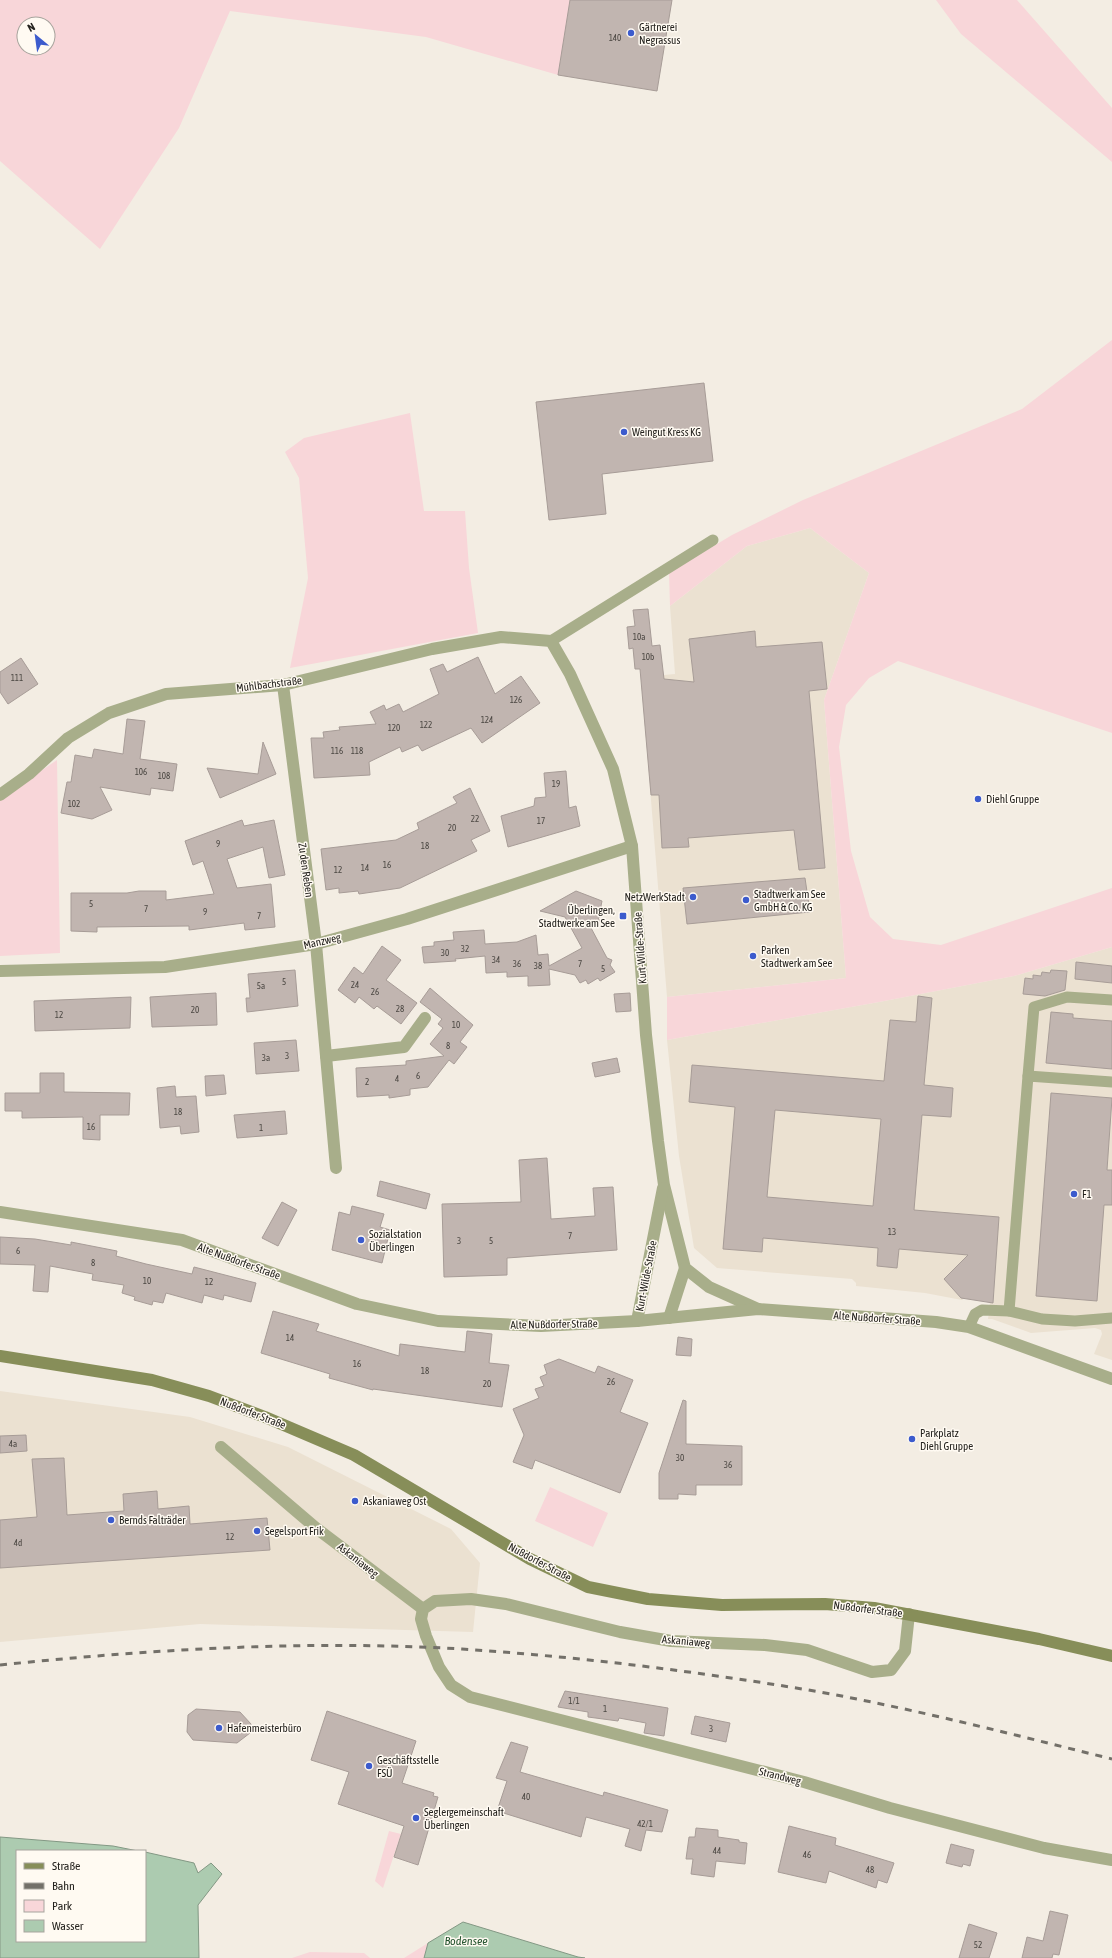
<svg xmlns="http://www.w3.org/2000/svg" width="1112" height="1958" font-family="'Asap Condensed',sans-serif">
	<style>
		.built { fill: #ebe1d1 }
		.green { fill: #f8d6d9; fill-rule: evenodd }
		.water { fill: #accbb0; stroke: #839884 }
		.building { fill: #c1b5b0; stroke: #a79c97; fill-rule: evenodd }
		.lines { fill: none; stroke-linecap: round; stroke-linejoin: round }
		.lane { stroke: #a8ae8a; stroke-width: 11 }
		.street { stroke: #a8ae8a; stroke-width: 12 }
		.secondary { stroke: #878e59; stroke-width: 12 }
		.rail { stroke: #737069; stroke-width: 3; stroke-dasharray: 7 7; stroke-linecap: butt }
		.poi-dot { fill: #3c5bcd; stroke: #fffaf2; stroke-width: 1.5 }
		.labels { text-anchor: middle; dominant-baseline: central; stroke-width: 3; stroke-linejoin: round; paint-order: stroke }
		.number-label { font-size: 9px; fill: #4b4742 }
		.poi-label { font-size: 11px; fill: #24221e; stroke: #fffaf2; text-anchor: start }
		.street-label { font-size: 11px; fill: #24221e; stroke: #fffaf2 }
		.water-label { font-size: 12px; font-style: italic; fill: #22522d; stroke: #fffaf2 }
	</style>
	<rect width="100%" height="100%" fill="#f3ede3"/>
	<g class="built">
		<polygon points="810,528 869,573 824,700 846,978 667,997 641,677 675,674 670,606 747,546"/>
		<polygon points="1112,947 1112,1360 1094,1354 1102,1334 1101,1330 1095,1328 1031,1333 992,1319 988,1319 990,1302 969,1294 962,1300 925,1293 856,1286 856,1283 852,1279 717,1268 694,1248 679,1156 667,1040 879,1002 1014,976"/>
		<polygon points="0,1391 190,1417 288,1447 451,1529 480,1563 473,1632 200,1624 0,1642"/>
	</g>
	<g class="green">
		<path d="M 0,0 L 570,0 L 558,75 L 426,37 L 230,11 L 179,128 L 100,249 L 0,161 ZM 24,24 L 48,24 L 48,48 L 24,48 Z"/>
		<polygon points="936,0 1017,0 1112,108 1112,162 961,34"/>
		<polygon points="1112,340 1112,733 898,661 869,678 846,705 839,747 851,851 870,917 893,939 941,945 1112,888 1112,947 1014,976 879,1002 667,1040 667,997 846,978 824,700 869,573 810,528 747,546 670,606 669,573 732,535 803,500 1022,409"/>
		<polygon points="410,413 424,511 465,511 469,568 478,633 290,668 308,578 299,478 285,452 304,438"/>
		<polygon points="57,760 60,953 0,956 0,799"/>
		<polygon points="550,1487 608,1513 593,1547 535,1521"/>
		<polygon points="389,1831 401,1834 383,1888 375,1881"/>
		<polygon points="428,1943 424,1958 404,1958"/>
		<polygon points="310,1952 364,1953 370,1958 292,1958"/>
	</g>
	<g class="water">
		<polygon points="0,1837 113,1846 138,1851 17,1851 17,1941 145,1941 145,1852 194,1863 198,1873 211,1863 222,1874 198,1905 199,1958 0,1958"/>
		<polygon points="463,1922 578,1957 585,1958 424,1958 428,1943"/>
	</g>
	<g class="building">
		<polygon points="570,0 672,0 657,91 558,75"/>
		<polygon points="704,383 713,461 602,474 606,514 549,520 536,402"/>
		<polygon points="648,609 652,646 660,645 664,679 694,682 689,639 755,631 756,647 822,642 827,689 809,691 825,868 799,870 794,830 688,838 689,847 662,848 659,795 651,795 640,669 635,669 633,648 629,649 627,627 635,626 633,610"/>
		<polygon points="478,657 495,694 521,676 540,703 482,743 471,728 422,751 418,745 402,752 400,747 369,762 370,775 314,778 311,738 324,738 323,732 340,730 339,727 376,724 370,712 384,705 386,710 399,704 403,712 439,694 430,669 443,664 447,672"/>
		<polygon points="21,658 38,684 8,704 0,692 0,672"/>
		<polygon points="127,719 145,721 140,759 177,764 173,791 151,788 150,795 100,787 112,810 92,819 61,813 67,782 71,782 75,755 92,758 94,749 123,754"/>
		<polygon points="263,742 276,774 220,798 207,768 258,774"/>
		<polygon points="566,771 569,808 576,806 580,826 508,847 501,816 534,806 535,798 546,797 544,773"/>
		<polygon points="470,788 490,831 471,840 477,851 400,888 359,894 358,891 339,893 339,888 326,890 321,849 396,840 419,829 417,823 457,803 453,797"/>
		<polygon points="242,820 244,826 274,820 285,875 269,878 263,847 227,859 237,888 271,884 275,927 245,930 244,923 189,930 189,926 97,927 97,932 71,931 71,893 127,893 139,891 166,891 166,900 214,894 203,861 193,865 185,841"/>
		<polygon points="805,878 810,912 687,924 683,888"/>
		<polygon points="576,891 602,901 601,906 605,914 598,918 600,921 590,926 607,958 612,960 610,965 615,972 600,981 598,978 588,984 586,980 580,983 575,975 549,969 550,985 528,986 528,976 507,977 507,972 486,973 485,956 455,959 456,961 424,963 422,947 434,946 434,942 454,940 453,932 484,930 485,944 517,942 536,935 538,955 548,954 549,966 582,948 565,917 540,911"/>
		<polygon points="382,946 401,960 386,980 417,1003 401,1024 377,1006 374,1009 359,997 355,1003 338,990 354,967 363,974"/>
		<polygon points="1076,962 1112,966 1112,983 1075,979"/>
		<polygon points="295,970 298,1006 247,1012 246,998 250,998 248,974"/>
		<polygon points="1051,970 1067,971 1065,990 1045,996 1023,994 1025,978 1033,979 1033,975 1041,976 1042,972 1050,973"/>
		<polygon points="430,988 473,1025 460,1042 467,1047 454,1064 449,1060 428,1087 410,1089 410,1095 389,1098 389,1095 357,1097 356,1068 406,1065 406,1061 444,1056 430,1044 443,1028 438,1024 442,1019 420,1002"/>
		<polygon points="216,993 217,1025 152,1027 150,997"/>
		<polygon points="630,993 631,1011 616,1012 614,994"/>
		<path d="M 918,996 L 932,998 L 924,1085 L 953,1088 L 951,1117 L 922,1115 L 914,1210 L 999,1217 L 993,1303 L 961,1298 L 944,1279 L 968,1255 L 899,1249 L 897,1268 L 877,1266 L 878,1248 L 763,1238 L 762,1252 L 723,1249 L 735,1107 L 689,1102 L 692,1065 L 884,1081 L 890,1020 L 916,1022 ZM 775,1110 L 881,1119 L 873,1206 L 767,1197 Z"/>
		<polygon points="131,997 130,1028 35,1031 34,1001"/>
		<polygon points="1051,1012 1073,1014 1073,1018 1112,1021 1112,1069 1046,1063"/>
		<polygon points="296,1040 299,1071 256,1074 254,1043"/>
		<polygon points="617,1058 620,1072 595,1077 592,1063"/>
		<polygon points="40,1073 64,1073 64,1092 130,1093 129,1115 100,1115 100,1140 83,1139 83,1117 22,1118 22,1111 5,1111 5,1093 40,1093"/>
		<polygon points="224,1075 226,1094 206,1096 205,1076"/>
		<polygon points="175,1086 176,1097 196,1096 199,1132 181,1134 180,1126 160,1128 157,1088"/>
		<polygon points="1051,1093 1112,1098 1107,1170 1112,1170 1112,1205 1104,1205 1097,1301 1036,1296"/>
		<polygon points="285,1111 287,1134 237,1138 234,1115"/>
		<polygon points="547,1158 551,1219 595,1216 593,1188 613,1187 617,1250 507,1258 507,1275 444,1277 442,1204 521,1202 519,1160"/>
		<polygon points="380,1181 430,1194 426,1209 377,1196"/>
		<polygon points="282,1202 297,1210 278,1246 262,1238"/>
		<polygon points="352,1206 384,1214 380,1227 390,1230 382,1263 332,1250 339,1212 350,1215"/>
		<polygon points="0,1237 35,1239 71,1245 71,1242 117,1251 116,1256 146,1264 192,1274 194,1267 256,1283 251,1302 224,1295 223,1300 204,1295 202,1303 166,1293 163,1303 153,1301 152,1305 134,1300 135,1297 122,1293 124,1285 92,1280 93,1274 50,1266 48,1292 33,1291 35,1265 0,1264"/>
		<polygon points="273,1311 319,1324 316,1331 399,1356 400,1344 465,1352 467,1331 492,1334 489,1363 509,1365 502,1407 373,1389 373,1390 329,1378 330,1374 261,1353"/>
		<polygon points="678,1337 692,1339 691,1356 676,1355"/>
		<polygon points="559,1359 595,1373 598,1366 633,1380 620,1412 648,1423 620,1493 535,1460 532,1469 513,1462 524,1435 513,1409 539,1398 535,1389 544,1386 540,1377 547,1374 544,1365"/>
		<polygon points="683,1400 686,1401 686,1444 742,1446 742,1485 696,1485 696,1495 678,1494 678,1499 659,1499 659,1473"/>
		<polygon points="26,1435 27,1451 0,1453 0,1436"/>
		<polygon points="64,1458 67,1515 124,1511 123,1494 157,1491 158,1509 189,1506 190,1524 267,1518 270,1550 0,1568 0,1520 37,1517 32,1459"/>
		<polygon points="565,1691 668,1708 664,1736 644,1733 646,1723 619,1718 618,1721 588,1717 588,1712 558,1707"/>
		<polygon points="196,1709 240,1712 251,1724 250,1733 237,1743 193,1740 187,1732 188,1715"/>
		<polygon points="327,1711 416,1741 402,1783 434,1793 433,1796 438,1797 418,1865 394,1857 404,1826 338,1804 349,1772 311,1760"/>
		<polygon points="695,1716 730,1723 726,1742 691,1734"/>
		<polygon points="511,1742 528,1747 520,1772 603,1796 604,1792 668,1810 662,1832 646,1830 641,1851 625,1846 630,1829 586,1817 581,1837 497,1811 507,1781 496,1778"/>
		<polygon points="789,1826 836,1838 835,1845 894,1863 887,1883 878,1880 876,1888 829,1871 826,1883 778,1872"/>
		<polygon points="696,1828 718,1830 718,1837 739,1840 739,1842 747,1843 745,1864 716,1861 714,1877 691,1874 693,1859 686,1859 689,1837 695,1837"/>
		<polygon points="951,1844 974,1850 970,1866 963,1864 962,1867 946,1863"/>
		<polygon points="1050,1911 1068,1915 1059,1955 1053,1954 1052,1958 1022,1958 1027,1937 1043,1941"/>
		<polygon points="969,1924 997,1933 989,1958 959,1958"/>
	</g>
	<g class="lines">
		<g class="lane">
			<polyline points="551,641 713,540"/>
			<polyline points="1028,1076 1034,1007 1067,997 1112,1000"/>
			<polyline points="1009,1311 1028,1076 1112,1082"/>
			<polyline points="969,1327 975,1314 982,1310 1009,1311 1042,1319 1075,1321 1112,1318"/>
		</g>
		<g class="street">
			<polyline points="283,685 316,944 336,1168"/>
			<polyline points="0,795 29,774 68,738 109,713 166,694 283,685 432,649 501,637 551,641 570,674 613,769 632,846 646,1035 658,1141 664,1185 685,1268 709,1287 758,1309"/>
			<polyline points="0,971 165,967 316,944 407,919 632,846"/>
			<polyline points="326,1056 404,1047 425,1018"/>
			<polyline points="0,1212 182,1240 357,1304 438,1321 541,1326 637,1321 758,1309 936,1322 969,1327 1112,1379"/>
			<polyline points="669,1318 685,1268"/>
			<polyline points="637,1321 663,1188"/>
			<polyline points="221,1447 316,1528 423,1609"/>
			<polyline points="909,1614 905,1651 891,1670 872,1672 807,1650 765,1645 671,1641 620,1632 506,1604 471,1599 435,1601 423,1609 421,1619 426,1636 439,1667 451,1685 470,1697 804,1782 890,1808 1044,1848 1112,1860"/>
		</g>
		<polyline class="secondary" points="0,1356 152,1380 209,1396 265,1417 354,1455 530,1559 588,1587 648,1599 722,1605 825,1604 874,1608 1039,1639 1112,1656"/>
		<path class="rail" d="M 0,1665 C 154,1649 308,1640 462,1649 C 582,1657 702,1672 820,1692 C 919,1710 1015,1735 1112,1759"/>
	</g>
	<g class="poi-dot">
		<circle cx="631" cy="33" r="4"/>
		<circle cx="624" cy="432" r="4"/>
		<circle cx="978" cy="799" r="4"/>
		<circle cx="693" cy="897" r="4"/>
		<circle cx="746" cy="900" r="4"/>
		<rect x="619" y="912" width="8" height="8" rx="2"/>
		<circle cx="753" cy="956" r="4"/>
		<circle cx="1074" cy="1194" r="4"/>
		<circle cx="361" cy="1240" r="4"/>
		<circle cx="912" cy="1439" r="4"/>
		<circle cx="355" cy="1501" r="4"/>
		<circle cx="111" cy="1520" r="4"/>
		<circle cx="257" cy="1531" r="4"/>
		<circle cx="219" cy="1728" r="4"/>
		<circle cx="369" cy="1766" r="4"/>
		<circle cx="416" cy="1818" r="4"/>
	</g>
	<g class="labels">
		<g class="number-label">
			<text x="615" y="38">140</text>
			<text x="639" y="637">10a</text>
			<text x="648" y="657">10b</text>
			<text x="17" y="678">111</text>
			<text x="516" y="700">126</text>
			<text x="487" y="720">124</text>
			<text x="426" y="725">122</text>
			<text x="394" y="728">120</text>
			<text x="337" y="751">116</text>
			<text x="357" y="751">118</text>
			<text x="141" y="772">106</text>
			<text x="164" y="776">108</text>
			<text x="556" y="784">19</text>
			<text x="74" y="804">102</text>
			<text x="475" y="819">22</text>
			<text x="541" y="821">17</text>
			<text x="452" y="828">20</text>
			<text x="218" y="844">9</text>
			<text x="425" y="846">18</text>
			<text x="387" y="865">16</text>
			<text x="365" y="868">14</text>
			<text x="338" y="870">12</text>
			<text x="91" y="904">5</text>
			<text x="146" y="909">7</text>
			<text x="205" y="912">9</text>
			<text x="259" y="916">7</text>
			<text x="465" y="949">32</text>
			<text x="445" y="953">30</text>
			<text x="496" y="960">34</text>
			<text x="517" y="964">36</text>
			<text x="580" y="964">7</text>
			<text x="538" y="966">38</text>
			<text x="603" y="969">5</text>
			<text x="284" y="982">5</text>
			<text x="355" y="985">24</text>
			<text x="261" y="986">5a</text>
			<text x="375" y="992">26</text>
			<text x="400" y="1009">28</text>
			<text x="195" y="1010">20</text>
			<text x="59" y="1015">12</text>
			<text x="456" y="1025">10</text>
			<text x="448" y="1046">8</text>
			<text x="287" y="1056">3</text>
			<text x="266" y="1058">3a</text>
			<text x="418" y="1076">6</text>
			<text x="397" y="1079">4</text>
			<text x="367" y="1082">2</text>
			<text x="178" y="1112">18</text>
			<text x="91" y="1127">16</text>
			<text x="261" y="1128">1</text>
			<text x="892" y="1232">13</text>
			<text x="570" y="1236">7</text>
			<text x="459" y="1241">3</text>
			<text x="491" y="1241">5</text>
			<text x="18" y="1251">6</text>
			<text x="93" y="1263">8</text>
			<text x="147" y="1281">10</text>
			<text x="209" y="1282">12</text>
			<text x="290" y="1338">14</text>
			<text x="357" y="1364">16</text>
			<text x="425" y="1371">18</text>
			<text x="611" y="1382">26</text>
			<text x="487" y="1384">20</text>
			<text x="13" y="1444">4a</text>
			<text x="680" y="1458">30</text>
			<text x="728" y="1465">36</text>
			<text x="230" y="1537">12</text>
			<text x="18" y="1543">4d</text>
			<text x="574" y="1701">1/1</text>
			<text x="605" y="1709">1</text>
			<text x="711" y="1729">3</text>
			<text x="526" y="1797">40</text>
			<text x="645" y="1824">42/1</text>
			<text x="717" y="1851">44</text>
			<text x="807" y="1855">46</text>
			<text x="870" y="1870">48</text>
			<text x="978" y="1945">52</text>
		</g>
		<g class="poi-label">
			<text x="639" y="27">Gärtnerei<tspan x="639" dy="13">Negrassus</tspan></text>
			<text x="632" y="432">Weingut Kress KG</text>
			<text x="986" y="799">Diehl Gruppe</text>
			<text x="754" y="894">Stadtwerk am See<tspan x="754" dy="13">GmbH &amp; Co. KG</tspan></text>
			<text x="685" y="897" text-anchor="end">NetzWerkStadt</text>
			<text x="615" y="910" text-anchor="end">Überlingen,<tspan x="615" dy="13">Stadtwerke am See</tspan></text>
			<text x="761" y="950">Parken<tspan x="761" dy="13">Stadtwerk am See</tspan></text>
			<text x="1082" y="1194">F1</text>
			<text x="369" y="1234">Sozialstation<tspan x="369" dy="13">Überlingen</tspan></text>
			<text x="920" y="1433">Parkplatz<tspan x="920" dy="13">Diehl Gruppe</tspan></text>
			<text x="363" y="1501">Askaniaweg Ost</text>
			<text x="119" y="1520">Bernds Falträder</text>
			<text x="265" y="1531">Segelsport Frik</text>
			<text x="227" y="1728">Hafenmeisterbüro</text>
			<text x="377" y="1760">Geschäftsstelle<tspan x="377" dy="13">FSÜ</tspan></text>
			<text x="424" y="1812">Seglergemeinschaft<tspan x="424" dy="13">Überlingen</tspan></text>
		</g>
		<g class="street-label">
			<text transform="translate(269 684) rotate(-7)">Mühlbachstraße</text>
			<text transform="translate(306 870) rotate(82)">Zu den Reben</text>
			<text transform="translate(322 941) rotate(-13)">Manzweg</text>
			<text transform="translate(640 948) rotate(-94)">Kurt-Wilde-Straße</text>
			<text transform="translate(239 1261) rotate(20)">Alte Nußdorfer Straße</text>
			<text transform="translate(646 1276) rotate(-79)">Kurt-Wilde-Straße</text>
			<text transform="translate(877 1318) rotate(4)">Alte Nußdorfer Straße</text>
			<text transform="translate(554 1324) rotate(-1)">Alte Nußdorfer Straße</text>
			<text transform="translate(253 1413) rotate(21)">Nußdorfer Straße</text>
			<text transform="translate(358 1560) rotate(38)">Askaniaweg</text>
			<text transform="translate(540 1562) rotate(28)">Nußdorfer Straße</text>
			<text transform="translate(868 1609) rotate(7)">Nußdorfer Straße</text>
			<text transform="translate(686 1641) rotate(5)">Askaniaweg</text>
			<text transform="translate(780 1776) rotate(14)">Strandweg</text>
		</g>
		<g class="water-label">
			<text x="466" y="1941">Bodensee</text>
		</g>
	</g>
	<rect x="16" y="1850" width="130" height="92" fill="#fffaf2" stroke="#a7a49d"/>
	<rect x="24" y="1863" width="20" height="6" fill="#878e59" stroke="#a7a49d"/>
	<text x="52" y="1870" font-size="12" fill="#24221e">Straße</text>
	<rect x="24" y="1883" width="20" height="6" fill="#737069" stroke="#a7a49d"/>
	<text x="52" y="1890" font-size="12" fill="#24221e">Bahn</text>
	<rect x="24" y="1900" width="20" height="12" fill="#f8d6d9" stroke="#a7a49d"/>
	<text x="52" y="1910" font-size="12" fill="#24221e">Park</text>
	<rect x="24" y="1920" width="20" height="12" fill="#accbb0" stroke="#a7a49d"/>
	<text x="52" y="1930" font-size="12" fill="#24221e">Wasser</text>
	<g transform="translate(36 36) rotate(331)"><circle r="19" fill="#fffaf2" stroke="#a7a49d"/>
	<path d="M0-3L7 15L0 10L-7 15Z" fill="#3c5bcd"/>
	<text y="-6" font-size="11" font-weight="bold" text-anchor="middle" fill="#24221e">N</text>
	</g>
</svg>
